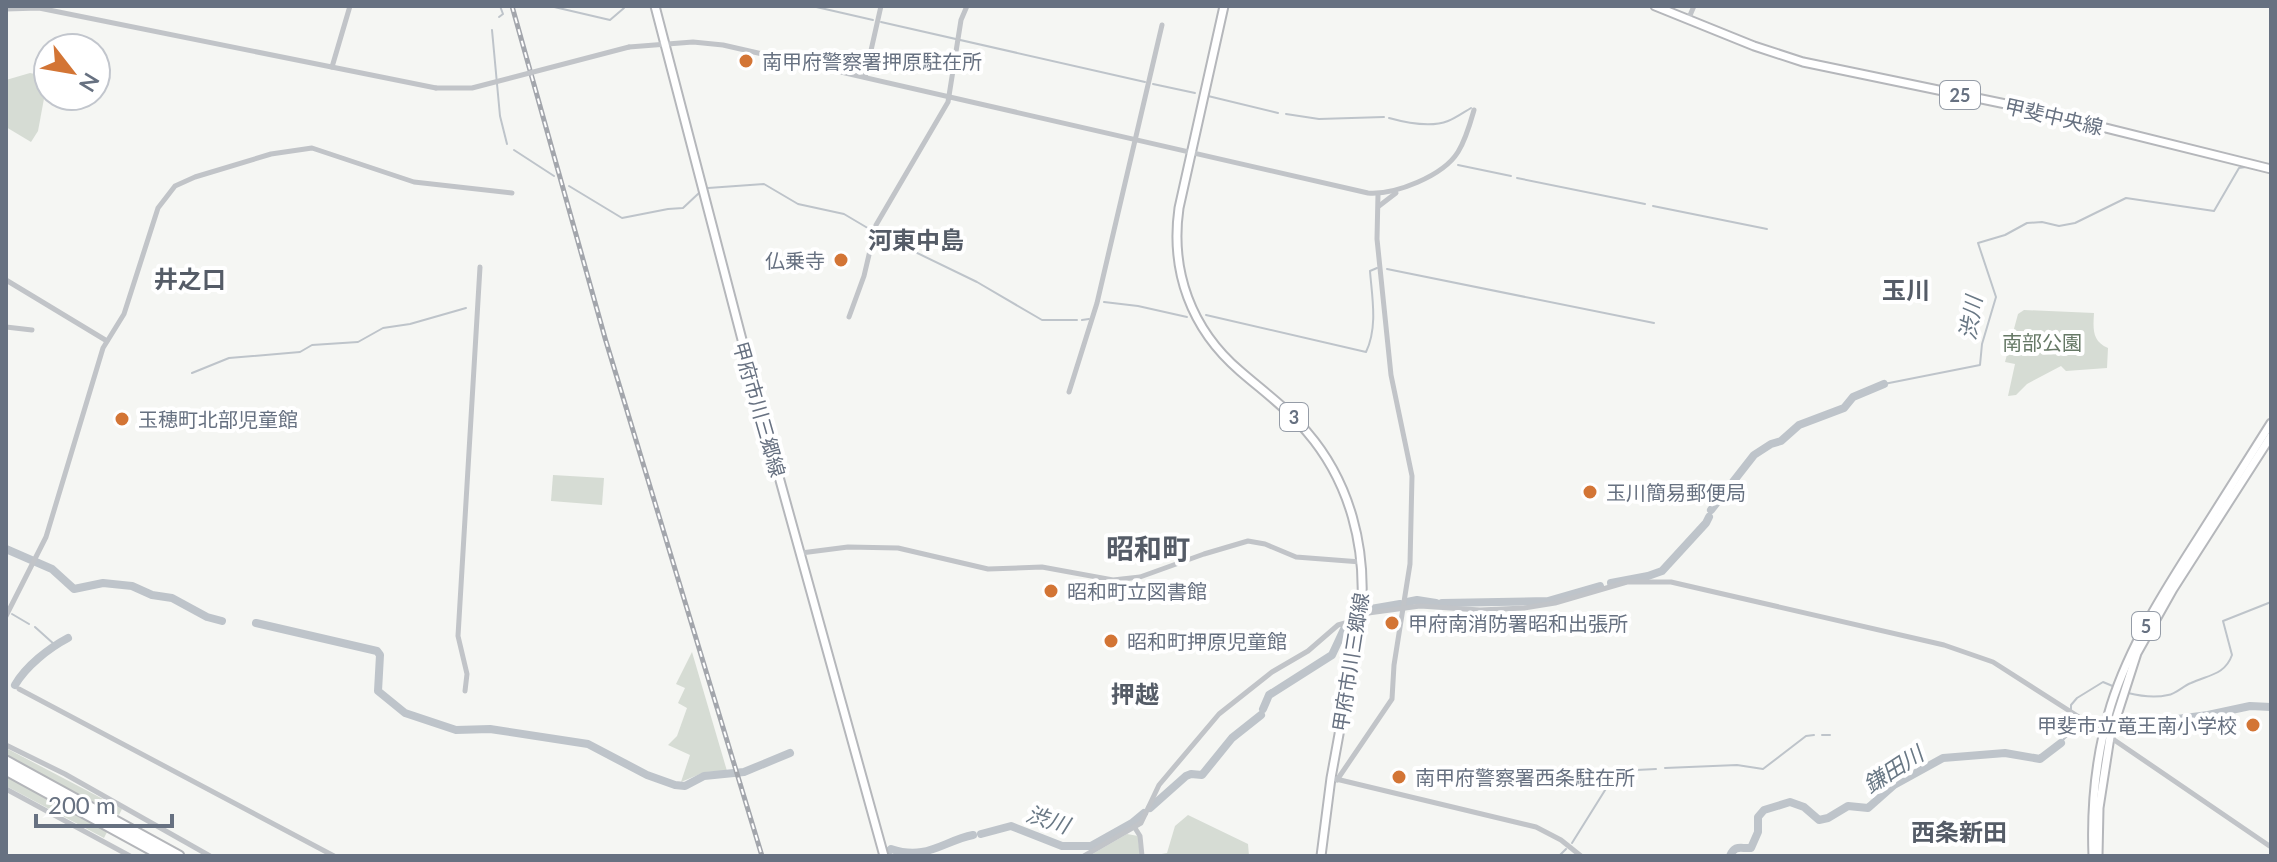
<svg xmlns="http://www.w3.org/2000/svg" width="2277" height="862" font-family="Lato,'Noto Sans JP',sans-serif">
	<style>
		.green { fill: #d6dcd4 }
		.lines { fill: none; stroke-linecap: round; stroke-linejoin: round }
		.stream { stroke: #bec4ca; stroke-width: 2 }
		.river { stroke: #bec4ca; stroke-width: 8 }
		.major-casing { stroke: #b5b7bb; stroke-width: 11 }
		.highway-casing { stroke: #b4b6ba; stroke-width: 13 }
		.minor { stroke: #c1c4c8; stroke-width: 5 }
		.major { stroke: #fff; stroke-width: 7 }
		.highway { stroke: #fff; stroke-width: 9 }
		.rail-casing { stroke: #a3a6ac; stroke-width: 5 }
		.rail { stroke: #fff; stroke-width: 2; stroke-dasharray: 6; stroke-linecap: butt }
		.minor-bridge { stroke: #c1c4c8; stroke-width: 5 }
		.poi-dot { fill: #d37535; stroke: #fff; stroke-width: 3 }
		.labels { text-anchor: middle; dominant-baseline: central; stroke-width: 8; stroke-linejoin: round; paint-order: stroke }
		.shield { fill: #fff; stroke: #959ca7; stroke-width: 2 }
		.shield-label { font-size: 18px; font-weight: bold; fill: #677181 }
		.poi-label { font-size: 20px; fill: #677181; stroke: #fff; text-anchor: start }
		.street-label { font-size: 20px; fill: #677181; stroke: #fff }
		.park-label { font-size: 20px; fill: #667966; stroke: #fff }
		.water-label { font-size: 22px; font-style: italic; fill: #697885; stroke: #fff }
		.quarter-label { font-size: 24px; font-weight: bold; fill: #555c67; stroke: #fff }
		.district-label { font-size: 28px; font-weight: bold; fill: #555c67; stroke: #fff }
	</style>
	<rect width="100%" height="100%" fill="#f5f6f3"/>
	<g class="green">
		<polygon points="30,73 48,77 38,131 31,142 6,127 6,80"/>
		<path d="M 2024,310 L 2094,313 C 2093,329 2092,341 2108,348 L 2107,368 L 2066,371 L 2061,366 L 2027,384 L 2016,395 L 2008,396 L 2015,364 L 2005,362 L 2018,314 Z"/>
		<polygon points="553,475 604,478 602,505 551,501"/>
		<polygon points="692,652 727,771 705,772 681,782 690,755 668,745 677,736 687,708 678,703 685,688 676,684"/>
		<polygon points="6,748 122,809 119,815 6,756"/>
		<polygon points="6,776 108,830 104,838 6,786"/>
		<polygon points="1188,815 1248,844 1249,856 1151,856 1167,853 1175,826"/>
		<polygon points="1127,834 1138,836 1140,856 1089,856"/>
	</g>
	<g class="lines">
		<g class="stream">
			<polyline points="550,6 610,20 624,8"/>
			<polyline points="812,6 873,20"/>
			<polyline points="499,17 503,14 500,6"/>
			<polyline points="881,22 1145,82"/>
			<polyline points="492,30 500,116 507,144"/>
			<polyline points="1153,84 1195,93"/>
			<polyline points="1208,96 1278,113"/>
			<polyline points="1286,114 1319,119 1384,117"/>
			<path d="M 1389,118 C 1407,123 1430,128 1448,121 C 1456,118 1464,112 1471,108"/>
			<polyline points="514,150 554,176"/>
			<polyline points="1458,165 1511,176"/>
			<polyline points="1517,178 1645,204"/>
			<polyline points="569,186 622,218 668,209 683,208 699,193"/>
			<polyline points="708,188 764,184 798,204 844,214 871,230"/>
			<polyline points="1653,206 1767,229"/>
			<polyline points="878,234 977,282 1042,320 1077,320"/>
			<polyline points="1387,269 1654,323"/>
			<polyline points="1104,302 1138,306 1187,317"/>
			<path d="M 1206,315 L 1366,352 C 1378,327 1372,297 1370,271 L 1377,268"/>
			<polyline points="1082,320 1089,319"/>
			<polyline points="192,373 229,358 300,352 312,345 358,342 383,328 410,324 466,308"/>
			<polyline points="1884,384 1980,365 1982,344 1996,297 1978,243 2005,235 2027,223 2042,222 2059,226 2075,223 2126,198 2214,211 2239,168 2246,167"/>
			<polyline points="12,614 29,624"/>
			<polyline points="35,627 55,645"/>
			<path d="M 2128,693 C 2140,696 2155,698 2168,695 C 2176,694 2183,686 2191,683 C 2208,675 2225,675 2232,655 L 2223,621 L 2271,602"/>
			<polyline points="2071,710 2071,705 2077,698 2103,682 2115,687"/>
			<polyline points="1822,735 1830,735"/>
			<polyline points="2052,751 2070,733 2072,716"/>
			<polyline points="1665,768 1737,765 1763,769 1806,736 1814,735"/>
			<polyline points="1572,843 1617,771 1656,769"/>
			<polyline points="1559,856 1566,849"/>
		</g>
		<g class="river">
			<polyline points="1711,510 1754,455 1771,444 1781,441 1799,425 1844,408 1853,397 1884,384"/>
			<polyline points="6,549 52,569 74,589 103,583 132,586 152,595 172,598 207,617 222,621"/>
			<polyline points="1611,583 1648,576 1662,571 1706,523 1709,517"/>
			<polyline points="1407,602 1417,600 1436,603"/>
			<polyline points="1442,603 1548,601 1600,586"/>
			<polyline points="1365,610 1400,604"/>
			<polyline points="256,623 377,651 380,655 378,691 405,713 456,730 490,729 588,744 647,775 675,785 685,786 704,776 744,772 790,753"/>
			<path d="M 15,685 C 26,666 49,648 68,638"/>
			<polyline points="1263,709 1269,695 1332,655 1346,625"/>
			<polyline points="2123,726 2208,715 2250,706 2271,707"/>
			<polyline points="1150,808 1186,776 1191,774 1202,775 1232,738 1261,715"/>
			<polyline points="981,834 1011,826 1062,846 1091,846 1132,823 1144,813"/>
			<path d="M 884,856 L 891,849 C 927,861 943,841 973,835"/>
			<path d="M 1730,856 C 1735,844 1741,849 1751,848 L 1758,832 L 1758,817 L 1764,810 L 1790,802 L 1804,807 L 1819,820 L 1828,818 L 1848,806 L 1868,808 L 1894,785 L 1943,758 L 2005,753 L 2040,759 L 2061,743"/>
		</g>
		<g class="major-casing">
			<g id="major">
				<polyline points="655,6 758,401 884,856"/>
				<path d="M 1224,6 L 1179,208 C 1170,271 1191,329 1240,371 C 1263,391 1288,409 1307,432 C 1350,482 1367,548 1361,614 L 1331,778 L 1321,856"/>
				<polyline points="1655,6 1754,46 1803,62 2025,108 2271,169"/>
				<path d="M 2093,856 C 2091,805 2096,754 2111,705 C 2130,645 2165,590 2199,537 C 2223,499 2247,461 2271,423"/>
				<polyline points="2098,856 2099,808 2110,737 2137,653 2173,589 2271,436"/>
			</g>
		</g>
		<g class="highway-casing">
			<g id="highway">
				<polyline points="6,761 179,856"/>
				<polyline points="6,770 163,856"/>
			</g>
		</g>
		<g class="minor">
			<polyline points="6,9 39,8 436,88"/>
			<polyline points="1688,20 1694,6"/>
			<path d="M 629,47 L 693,42 L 723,45 L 1368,193 C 1395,195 1443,176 1458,152 C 1466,139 1470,124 1474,110"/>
			<polyline points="332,67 350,6"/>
			<polyline points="865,77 881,6"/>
			<polyline points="1379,206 1396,193"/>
			<polyline points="6,280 107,341"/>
			<polyline points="849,317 864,276 876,225 948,102 961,20 967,6"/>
			<polyline points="6,327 32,330"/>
			<polyline points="1069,392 1097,303 1162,25"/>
			<polyline points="801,553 848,547 898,548 988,569 1042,567 1113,580 1140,577 1204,554 1248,541 1265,544 1296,557 1361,562"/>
			<polyline points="6,616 46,537 103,348 124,314 158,208 175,186 195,177 271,154 312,148 414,182 512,193"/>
			<polyline points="19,689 334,856"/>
			<polyline points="465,691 467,674 458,636 480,267"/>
			<polyline points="6,745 65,774 210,856"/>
			<polyline points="1336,779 1536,827 1561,840 1581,856"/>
			<polyline points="1337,780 1392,699 1394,665 1410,564 1412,476 1391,375 1377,239 1378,194"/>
			<polyline points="6,789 130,856"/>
			<polyline points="1135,828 1140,836 1142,856"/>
			<polyline points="1084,856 1141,823 1159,785 1219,714 1272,672 1308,651 1338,625 1352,621 1361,614 1420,606 1480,610 1524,608 1555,603 1627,582 1671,582 1944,645 1993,662 2104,733 2271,847"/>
		</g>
		<use href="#major" class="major"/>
		<use href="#highway" class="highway"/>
		<g class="rail-casing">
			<polyline id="rail" points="512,6 605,338 762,856"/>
		</g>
		<use href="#rail" class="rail"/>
		<polyline class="minor-bridge" points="436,88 472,88 629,47"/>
	</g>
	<g class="poi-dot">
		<circle cx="746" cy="61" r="8"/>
		<circle cx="841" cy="260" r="8"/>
		<circle cx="122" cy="419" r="8"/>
		<circle cx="1590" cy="492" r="8"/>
		<circle cx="1051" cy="591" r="8"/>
		<circle cx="1392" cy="623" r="8"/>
		<circle cx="1111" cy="641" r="8"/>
		<circle cx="2253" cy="725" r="8"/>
		<circle cx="1399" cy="777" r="8"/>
	</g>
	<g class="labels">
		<g class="shield">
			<rect x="1940" y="81" width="40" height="28" rx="6"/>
			<rect x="1280" y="403" width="28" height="28" rx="6"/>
			<rect x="2132" y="612" width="28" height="28" rx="6"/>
		</g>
		<g class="shield-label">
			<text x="1960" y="95">25</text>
			<text x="1294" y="417">3</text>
			<text x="2146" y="626">5</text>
		</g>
		<g class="poi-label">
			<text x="762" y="61">南甲府警察署押原駐在所</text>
			<text x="825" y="260" text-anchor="end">仏乗寺</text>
			<text x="138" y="419">玉穂町北部児童館</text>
			<text x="1606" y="492">玉川簡易郵便局</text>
			<text x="1067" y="591">昭和町立図書館</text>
			<text x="1408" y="623">甲府南消防署昭和出張所</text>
			<text x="1127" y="641">昭和町押原児童館</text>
			<text x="2237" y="725" text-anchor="end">甲斐市立竜王南小学校</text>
			<text x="1415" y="777">南甲府警察署西条駐在所</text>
		</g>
		<g class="street-label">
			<text transform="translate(2054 116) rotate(13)">甲斐中央線</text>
			<text transform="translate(760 409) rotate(74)">甲府市川三郷線</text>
			<text transform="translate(1350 662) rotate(-81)">甲府市川三郷線</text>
		</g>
		<g class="park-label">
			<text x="2042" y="342">南部公園</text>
		</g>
		<g class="water-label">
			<text transform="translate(1970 318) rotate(-81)">渋川</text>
			<text transform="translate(1893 769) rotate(-33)">鎌田川</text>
			<text transform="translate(1048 819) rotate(18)">渋川</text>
		</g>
		<g class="quarter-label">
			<text x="916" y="239">河東中島</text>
			<text x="190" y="278">井之口</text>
			<text x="1906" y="289">玉川</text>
			<text x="1135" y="693">押越</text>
			<text x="1959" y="831">西条新田</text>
		</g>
		<g class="district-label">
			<text x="1148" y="548">昭和町</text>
		</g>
	</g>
	<rect width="2277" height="862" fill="none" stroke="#677181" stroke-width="16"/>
	<g transform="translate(72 72) rotate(121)"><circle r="38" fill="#ffffff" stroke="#c2c6cd" stroke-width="2"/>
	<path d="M0-6L14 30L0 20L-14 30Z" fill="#d37535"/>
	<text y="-12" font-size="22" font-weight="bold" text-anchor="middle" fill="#677181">N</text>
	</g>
	<path d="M36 814v12h136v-12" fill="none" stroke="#677181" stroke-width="4"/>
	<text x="48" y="814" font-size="24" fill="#677181" stroke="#ffffff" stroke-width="6" paint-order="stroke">200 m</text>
</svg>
